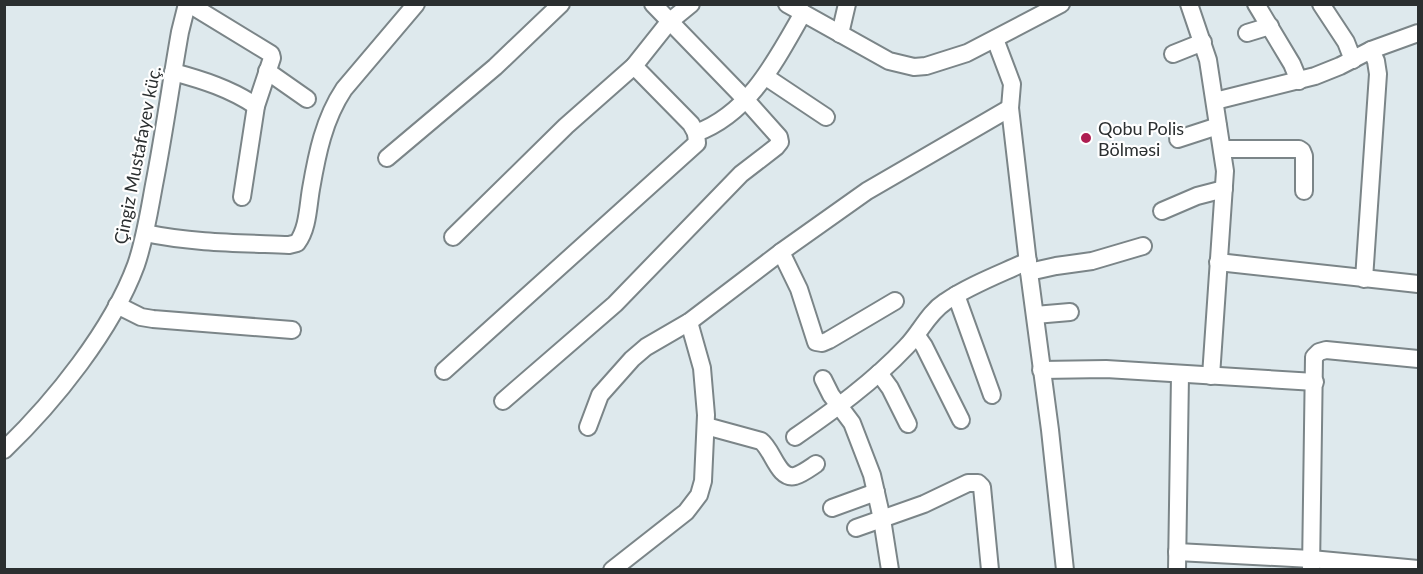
<svg xmlns="http://www.w3.org/2000/svg" width="1423" height="574" font-family="Lato,sans-serif">
	<style>
		.lines { fill: none; stroke-linecap: round; stroke-linejoin: round }
		.minor-casing { stroke: #7b8588; stroke-width: 20 }
		.minor { stroke: #fff; stroke-width: 16 }
		.poi-dot { fill: #ae1d51; stroke: #fff; stroke-width: 2 }
		.labels { text-anchor: middle; dominant-baseline: central; stroke-width: 4.5; stroke-linejoin: round; paint-order: stroke }
		.poi-label { font-size: 18px; fill: #2b2f30; stroke: #fff; text-anchor: start }
		.street-label { font-size: 18px; fill: #2b2f30; stroke: #fff }
	</style>
	<rect width="100%" height="100%" fill="#dee9ed"/>
	<g class="lines">
		<g class="minor-casing">
			<g id="minor">
				<polyline points="189,4 271,54 272,58 256,106 242,197"/>
				<polyline points="787,4 889,61 914,67 926,66 967,53 1061,4"/>
				<polyline points="1189,4 1208,60 1225,171 1211,376"/>
				<polyline points="1256,4 1292,64 1299,81"/>
				<polyline points="1321,4 1346,42 1353,60"/>
				<polyline points="1247,33 1270,26"/>
				<polyline points="840,34 847,4"/>
				<polyline points="995,39 1012,84 1010,108 1029,272 1050,430 1065,570"/>
				<polyline points="1173,54 1203,42"/>
				<polyline points="634,66 691,124 696,133"/>
				<polyline points="267,71 307,99"/>
				<path d="M 173,72 C 203,80 231,89 256,106"/>
				<polyline points="766,77 826,117"/>
				<polyline points="1215,101 1315,76 1340,66 1371,50 1418,33"/>
				<polyline points="1178,139 1218,126"/>
				<polyline points="1222,149 1299,149 1302,151 1304,156 1304,191"/>
				<polyline points="387,158 495,67 561,4"/>
				<polyline points="1162,211 1197,196 1224,189"/>
				<path d="M 145,233 C 192,243 240,243 289,245 L 297,243 C 308,229 308,206 311,189 C 317,154 324,119 344,89 L 416,4"/>
				<polyline points="453,237 566,126 634,66 669,22 691,4"/>
				<polyline points="781,252 799,289 816,342 822,343 829,340 895,301"/>
				<polyline points="1218,262 1418,284"/>
				<polyline points="1029,272 1056,266 1092,261 1143,246"/>
				<polyline points="1364,279 1378,74 1376,61 1371,50"/>
				<polyline points="956,295 992,395"/>
				<polyline points="117,305 141,317 153,319 292,330"/>
				<polyline points="1035,315 1070,312"/>
				<polyline points="917,336 924,346 961,420"/>
				<polyline points="1041,370 1106,369 1315,382"/>
				<path d="M 444,371 L 697,143 L 696,133 C 750,113 776,60 803,13"/>
				<polyline points="879,373 890,388 908,424"/>
				<polyline points="823,379 831,395 852,423 872,475 882,519 890,570"/>
				<polyline points="503,401 615,304 741,174 776,147 780,142 779,137 746,100 653,4"/>
				<path d="M 706,426 L 761,441 C 773,450 778,480 795,476 C 802,474 810,468 816,464"/>
				<polyline points="588,427 600,395 632,359 646,347 689,322 781,252 867,191 1010,108"/>
				<path d="M 795,437 C 834,410 873,382 906,347 C 920,333 928,313 945,302 C 970,285 1000,274 1028,261"/>
				<path d="M 4,450 C 54,402 112,330 136,265 C 145,239 149,212 154,185 C 164,134 171,83 180,32 L 187,4"/>
				<polyline points="832,508 876,492"/>
				<polyline points="856,528 924,504 968,483 978,483 982,487 990,570"/>
				<polyline points="1177,552 1311,559 1418,569"/>
				<polyline points="612,570 686,512 699,495 703,481 706,415 702,368 689,322"/>
				<polyline points="1177,570 1180,375"/>
				<polyline points="1311,570 1314,357 1319,352 1326,350 1418,359"/>
			</g>
		</g>
		<use href="#minor" class="minor"/>
	</g>
	<circle class="poi-dot" cx="1086" cy="138" r="6"/>
	<g class="labels">
		<g class="poi-label">
			<text x="1098" y="128">Qobu Polis<tspan x="1098" dy="21">Bölməsi</tspan></text>
		</g>
		<g class="street-label">
			<text transform="translate(137 155) rotate(-79)">Çingiz Mustafayev küç.</text>
		</g>
	</g>
	<rect width="1423" height="574" fill="none" stroke="#2b2f30" stroke-width="12"/>
</svg>
